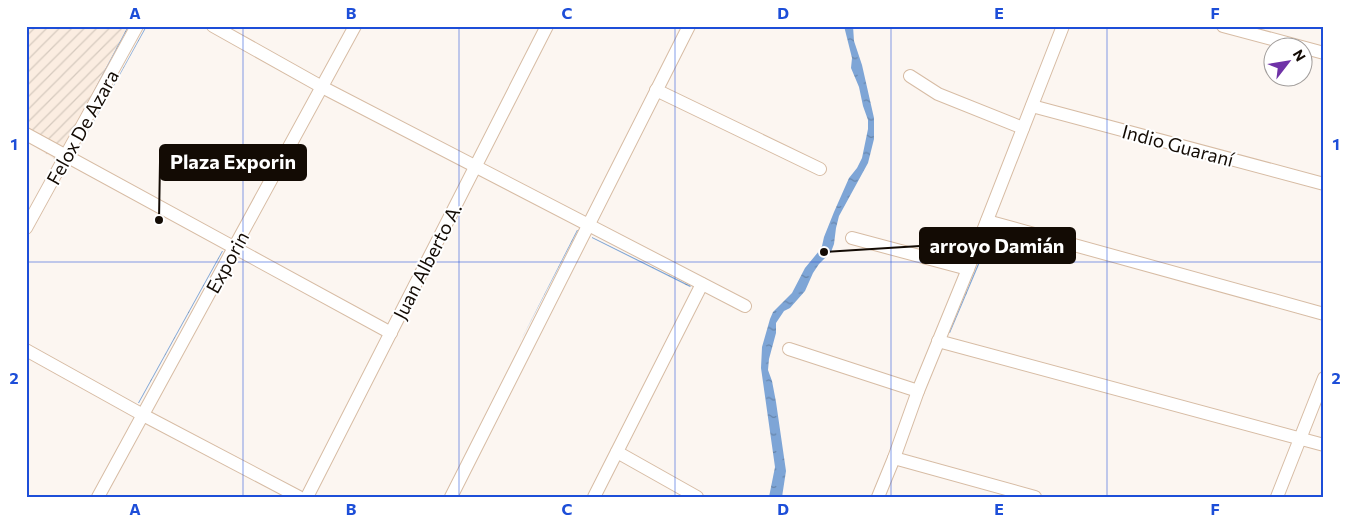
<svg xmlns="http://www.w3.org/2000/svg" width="1350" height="523" font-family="Commissioner,sans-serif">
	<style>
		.industrial { fill: url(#industrial-furrows) }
		.water { fill: url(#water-ripples) }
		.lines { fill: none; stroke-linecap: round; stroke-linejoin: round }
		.minor-casing { stroke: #d7bca4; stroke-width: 14 }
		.minor { stroke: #fff; stroke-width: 12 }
		.grid { fill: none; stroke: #1d4ed8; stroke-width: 1; stroke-opacity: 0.55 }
		.labels { text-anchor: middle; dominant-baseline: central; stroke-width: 4; stroke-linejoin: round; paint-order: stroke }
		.street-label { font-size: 19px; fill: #130b04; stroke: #fff }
		.leader { fill: none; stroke: #130b04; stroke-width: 2 }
		.callout-dot { fill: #130b04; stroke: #fff; stroke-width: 2 }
		.callout { fill: #130b04; stroke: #130b04; stroke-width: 2 }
		.callout-label { font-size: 20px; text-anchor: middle; font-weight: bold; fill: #fff }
		.neatline { fill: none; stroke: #1d4ed8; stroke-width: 2 }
		.grid-label { font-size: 16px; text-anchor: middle; font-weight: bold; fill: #1d4ed8 }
	</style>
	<defs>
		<pattern id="industrial-furrows" width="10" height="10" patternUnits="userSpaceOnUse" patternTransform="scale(1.25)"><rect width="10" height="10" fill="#fbede1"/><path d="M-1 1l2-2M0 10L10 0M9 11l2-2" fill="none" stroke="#d6cabf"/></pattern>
		<pattern id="water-ripples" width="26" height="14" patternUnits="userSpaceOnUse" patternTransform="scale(1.25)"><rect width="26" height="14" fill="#7ea5d6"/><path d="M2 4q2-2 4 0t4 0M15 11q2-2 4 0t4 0" fill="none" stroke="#6685ab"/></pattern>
	</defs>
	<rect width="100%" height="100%" fill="#fcf6f1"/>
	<polygon class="industrial" points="26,26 131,26 56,160 26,141"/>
	<g class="water">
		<polygon points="128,26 129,26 63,149"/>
		<polygon points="146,26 147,26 76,154"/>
		<polygon points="844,26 853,26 854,41 862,65 874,118 874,139 868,163 839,216 836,228 834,244 831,252 819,264 813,273 805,291 790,308 784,311 776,323 776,333 769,359 768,370 772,381 776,402 786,471 782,497 769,497 775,467 761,368 762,347 770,319 773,312 792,293 805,268 819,251 822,246 824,237 834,212 849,178 857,168 862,158 868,129 868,120 863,106 859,87 851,68 852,58"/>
		<polygon points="577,230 578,230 519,344"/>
		<polygon points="990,235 991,236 950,333 949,333"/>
		<polygon points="592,237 691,286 690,287 592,238"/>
		<polygon points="222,251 223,251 139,403 138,403"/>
	</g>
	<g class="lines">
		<g class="minor-casing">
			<g id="minor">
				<polyline points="213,26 322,87 745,306"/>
				<polyline points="1223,26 1324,53"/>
				<polyline points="910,76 938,94 1023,128"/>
				<polyline points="656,90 820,169"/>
				<polyline points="1032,106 1324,184"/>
				<polyline points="26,134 391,333"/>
				<polyline points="987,221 1324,314"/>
				<polyline points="26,228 137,26"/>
				<polyline points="852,238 968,269"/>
				<polyline points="938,341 1324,445"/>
				<polyline points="789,349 918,391"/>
				<polyline points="26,350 143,415 299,497"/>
				<polyline points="617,452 697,497"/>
				<polyline points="894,458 1035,497"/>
				<polyline points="98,497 355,26"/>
				<polyline points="307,497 547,26"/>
				<polyline points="451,497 689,26"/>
				<polyline points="594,497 702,284"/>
				<polyline points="878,497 894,458 918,391 968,269 1063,26"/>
				<polyline points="1277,497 1324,378"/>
			</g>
		</g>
		<use href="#minor" class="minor"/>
	</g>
	<path class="grid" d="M 243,26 L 243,497M 459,26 L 459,497M 675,26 L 675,497M 891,26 L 891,497M 1107,26 L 1107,497M 26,262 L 1324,262"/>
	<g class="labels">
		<g class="street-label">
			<text transform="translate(82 127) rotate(-61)">Felox De Azara</text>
			<text transform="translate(1178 145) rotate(15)">Indio Guaraní</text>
			<text transform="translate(427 261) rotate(-63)">Juan Alberto A.</text>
			<text transform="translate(227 262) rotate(-61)">Exporin</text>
		</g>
	</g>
	<path class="leader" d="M159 220L160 162M824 252L920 246"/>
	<g class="callout-dot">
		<circle cx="159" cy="220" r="5"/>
		<circle cx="824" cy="252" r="5"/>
	</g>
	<g class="callout">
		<rect x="160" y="145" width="146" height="35" rx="5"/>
		<rect x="920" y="228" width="155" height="35" rx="5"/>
	</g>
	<g class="callout-label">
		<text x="233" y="169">Plaza Exporin</text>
		<text x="997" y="253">arroyo Damián</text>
	</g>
	<rect width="1350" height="523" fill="none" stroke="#ffffff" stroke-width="55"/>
	<g transform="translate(1288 62) rotate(59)"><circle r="24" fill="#ffffff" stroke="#a19d9b"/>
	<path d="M0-4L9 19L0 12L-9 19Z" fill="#6f32a7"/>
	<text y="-8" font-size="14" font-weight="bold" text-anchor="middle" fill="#130b04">N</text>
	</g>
	<rect x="28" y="28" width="1294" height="468" class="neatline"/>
	<g class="grid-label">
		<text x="135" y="19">A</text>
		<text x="351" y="19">B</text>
		<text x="567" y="19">C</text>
		<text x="783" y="19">D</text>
		<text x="999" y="19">E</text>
		<text x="1215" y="19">F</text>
		<text x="14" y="150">1</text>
		<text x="1336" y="150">1</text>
		<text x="14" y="384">2</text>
		<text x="1336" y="384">2</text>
		<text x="135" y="515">A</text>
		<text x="351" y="515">B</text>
		<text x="567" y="515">C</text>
		<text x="783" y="515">D</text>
		<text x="999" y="515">E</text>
		<text x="1215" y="515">F</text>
	</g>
</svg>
